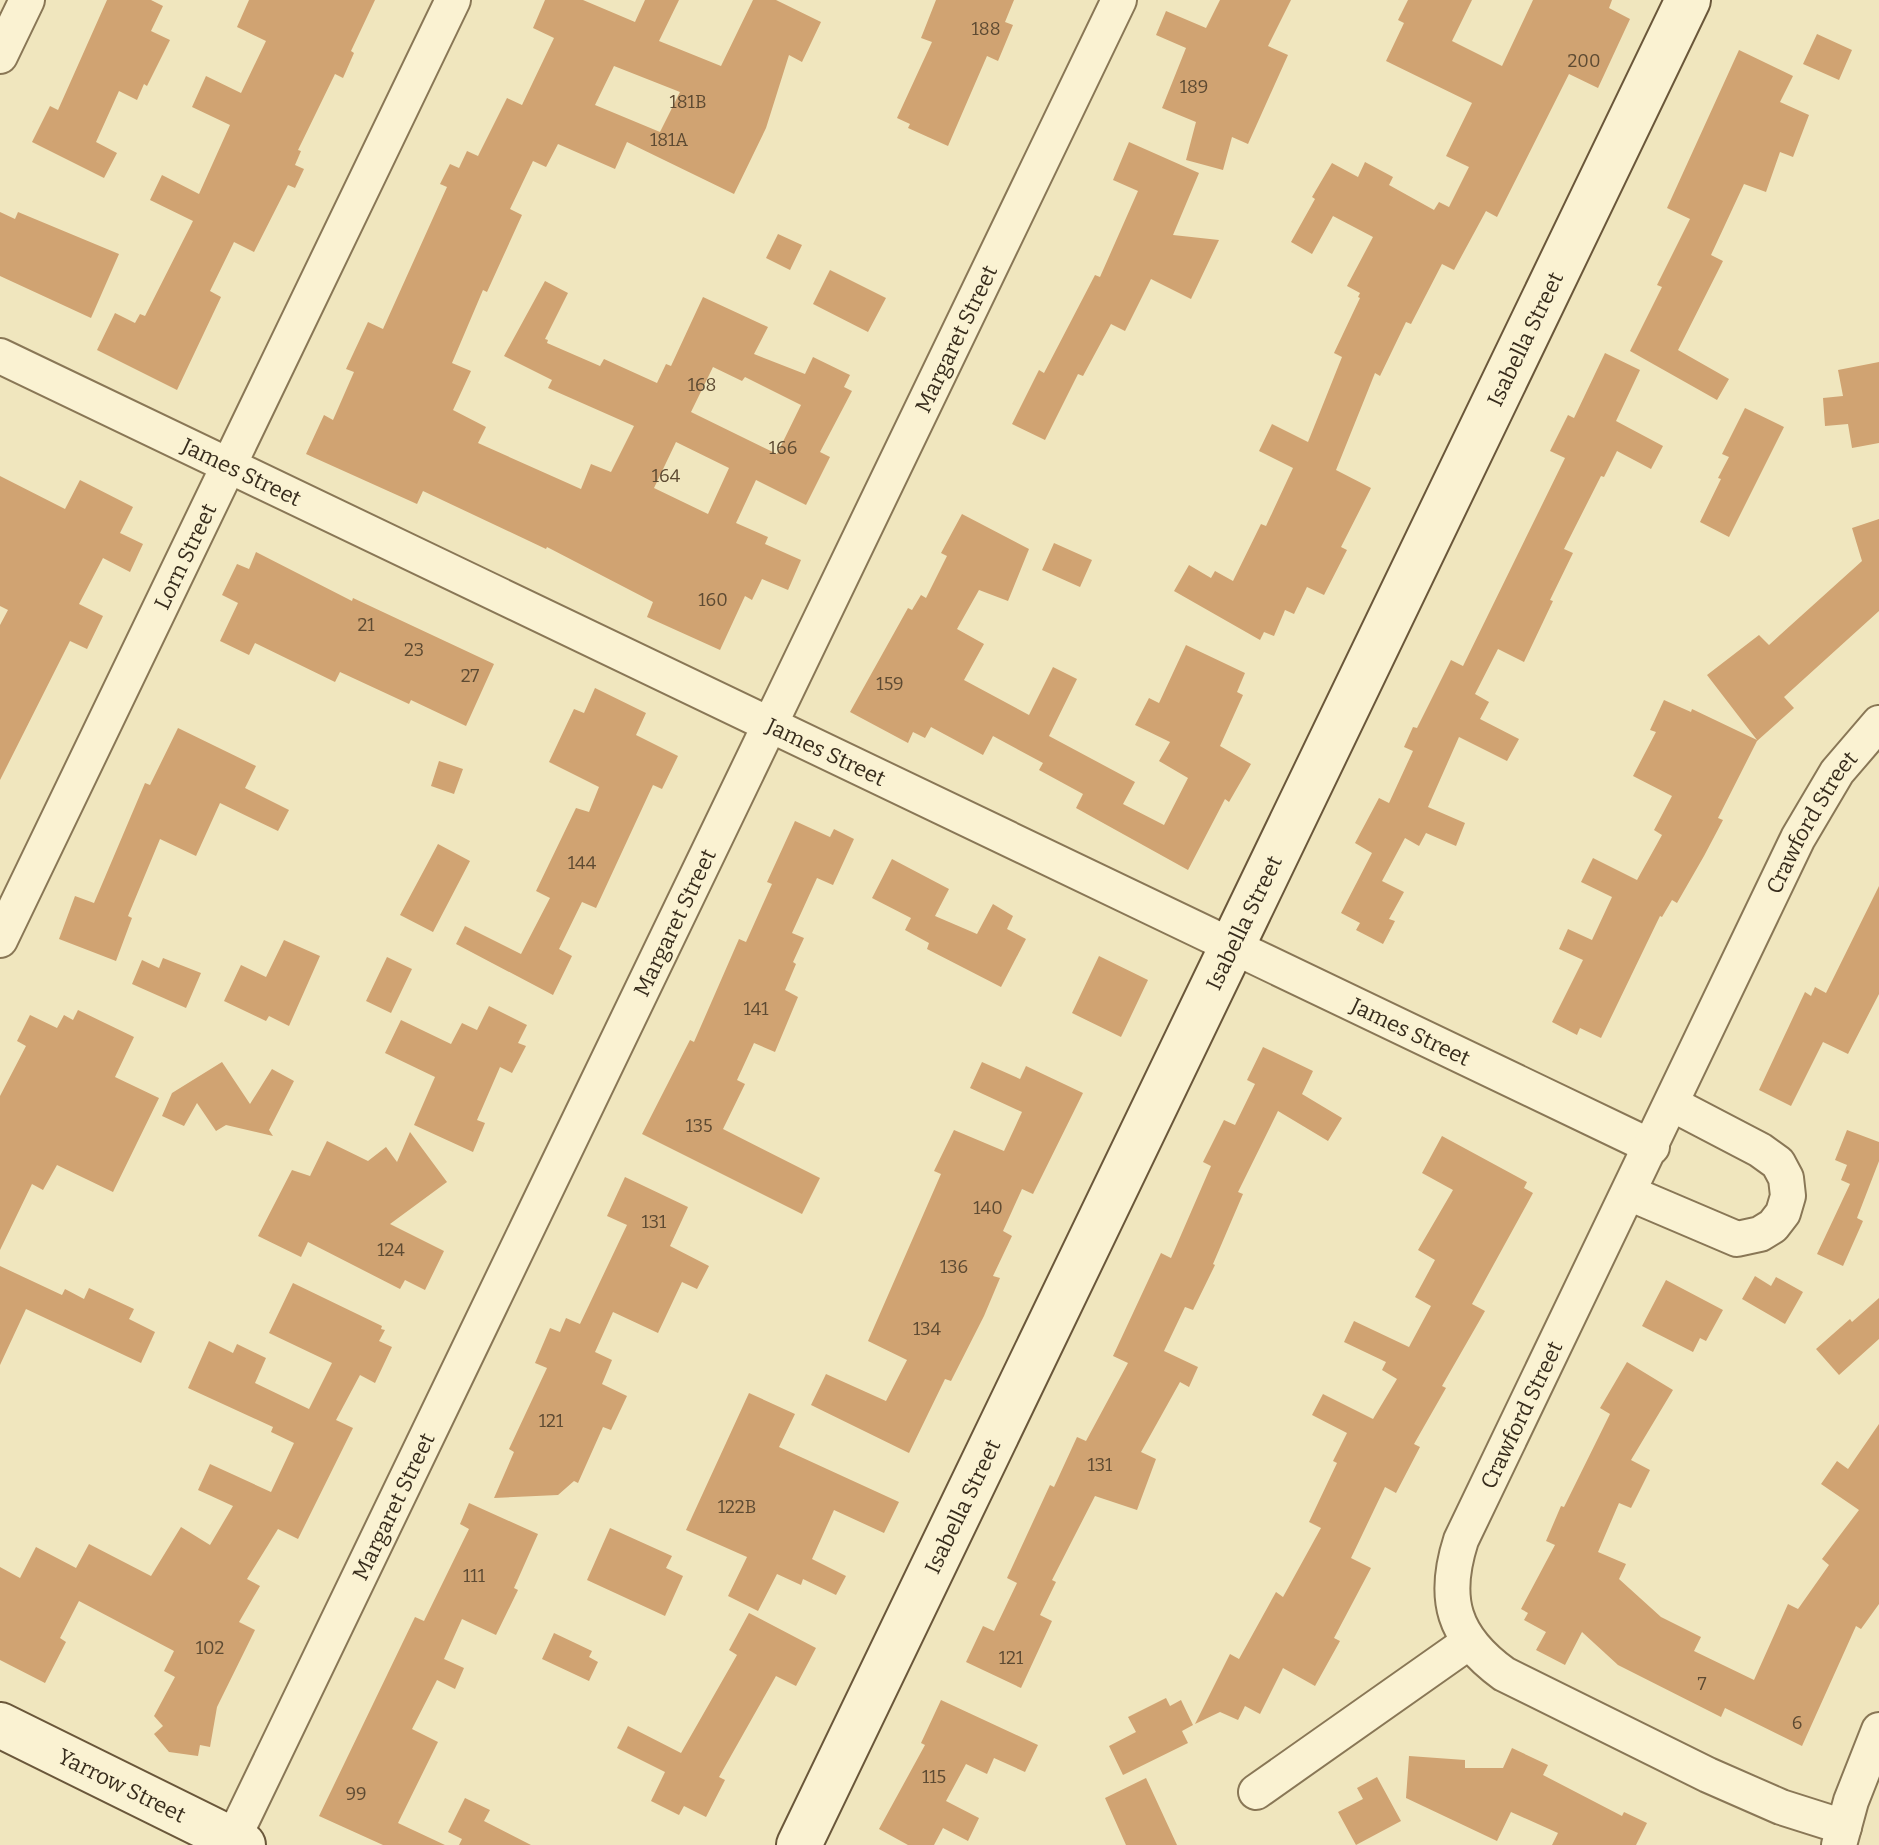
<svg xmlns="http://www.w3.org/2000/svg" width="1879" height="1845" font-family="Bitter,serif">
  <rect width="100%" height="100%" fill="#f0e6be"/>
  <path fill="#d0a372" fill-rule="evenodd" d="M107 0H151L163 6 151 31 170 40 147 86 144 84 137 100 119 91 96 142 117 153 104 178 32 142 50 106 58 110Z
    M249 0H375L351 51 354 53 343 78 335 74 298 150 301 151 295 165 304 169 295 188 288 185 254 252 234 242 210 291 221 297 177 390 97 350 115 313 135 323 140 314 145 316 193 221 150 200 162 175 199 194 230 125 192 107 206 76 241 93 266 41 237 27Z
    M545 0H583L635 22 645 0H679L659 41 721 66 753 0H776L821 22 802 62 789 55 766 128 734 194 627 142 615 169 558 144 546 167 533 161 510 209 522 215 487 292 483 290 452 363 471 371 453 410 486 427 478 443 581 489 591 464 611 472 634 426 548 388 552 380 504 356 545 281 568 293 545 339 548 340 547 343 600 366 604 359 657 383 666 364 671 366 703 297 768 327 754 354 805 374 813 357 850 375 844 387 852 391 820 452 830 457 806 505 756 480 736 523 768 537 765 544 801 560 788 590 762 579 752 600 745 596 720 650 647 617 653 602 547 547 546 549 423 491 417 504 306 454 324 415 333 420 354 372 346 369 368 322 383 329 447 187 440 184 450 164 459 168 467 151 478 156 507 98 522 105 554 38 533 28ZM614 66 680 92 660 132 595 105ZM713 367 742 381 745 377 801 405 777 454 691 412ZM676 442 729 468 708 514 654 488Z
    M936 0H1014L1005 22 1013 25 998 61 987 56 948 146 908 128 910 124 897 118 932 42 921 38Z
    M1220 0H1291L1268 46 1288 55 1248 144 1232 137 1223 170 1186 160 1196 122 1162 108 1186 48 1156 35 1166 11 1206 28Z
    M1408 0H1472L1452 41 1502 66 1533 0H1612L1609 8 1630 19 1598 88 1569 74 1497 217 1486 211 1454 270 1442 264 1411 324 1406 322 1380 376 1375 373 1336 470 1371 488 1341 547 1347 550 1324 595 1307 587 1294 614 1285 610 1274 636 1264 632 1260 640 1174 591 1189 565 1211 578 1215 571 1233 581 1261 524 1266 526 1293 468 1259 451 1272 424 1308 442 1342 357 1334 353 1360 298 1358 297 1360 293 1347 286 1373 237 1333 216 1312 254 1291 242 1315 199 1312 197 1332 163 1358 177 1365 162 1393 177 1389 185 1434 210 1439 202 1449 207 1469 167 1446 156 1472 103 1386 61 1404 23 1398 20Z
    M1817 34 1852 50 1839 80 1803 64Z
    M1739 50 1793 76 1780 102 1809 115 1793 157 1780 152 1766 192 1744 184 1711 255 1723 261 1678 350 1729 379 1717 400 1630 351 1662 287 1657 285 1690 219 1667 208Z
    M1129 142 1199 173 1173 235 1219 240 1191 299 1151 279 1125 331 1111 324 1083 376 1078 374 1045 440 1012 424 1039 370 1044 373 1095 275 1100 277 1138 191 1113 180Z
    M0 212 15 219 18 212 119 254 91 318 0 276Z
    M778 234 802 245 790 270 766 258Z
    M830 270 886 298 868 332 813 304Z
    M1605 353 1640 370 1616 421 1663 446 1651 469 1617 451 1604 477 1601 476 1564 549 1573 553 1550 600 1553 601 1524 662 1498 649 1475 694 1489 702 1480 719 1519 739 1507 761 1459 737 1428 807 1465 823 1456 846 1426 833 1419 846 1405 838 1382 881 1404 892 1389 919 1395 921 1383 944 1356 930 1360 923 1341 913 1372 853 1355 843 1379 798 1389 803 1413 751 1404 747 1413 727 1417 728 1451 660 1463 666 1565 458 1550 451 1568 415 1574 418Z
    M1879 362V443L1852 448 1848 424 1825 426 1823 398 1843 396 1838 370Z
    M1745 408 1784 427 1729 537 1700 522 1721 479 1718 478 1729 457 1722 454Z
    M0 476 65 509 80 480 133 507 120 533 143 544 130 572 103 558 79 604 103 616 87 649 70 641 0 780V625L8 610 0 606Z
    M962 514 1029 549 1008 601 979 590 957 629 984 644 964 680 1029 715 1053 667 1077 679 1049 736 1135 782 1123 804 1164 825 1188 778 1159 761 1170 742 1135 725 1149 698 1159 703 1186 645 1245 673 1237 692 1243 695 1220 746 1251 764 1229 802 1225 799 1188 870 1076 808 1083 794 1039 770 1043 763 993 736 983 755 931 727 925 738 913 732 908 743 850 712 908 608 912 610 921 595 926 598 947 556 941 553Z
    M1879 519V611L1784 697 1794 708 1757 741 1718 818 1723 820 1704 856 1677 903 1672 900 1662 917 1660 916 1601 1038 1580 1028 1577 1035 1552 1022 1583 960 1559 949 1568 929 1592 940 1612 897 1581 882 1593 858 1637 880 1662 835 1654 830 1672 796 1633 776 1656 732 1650 730 1664 700 1691 712 1692 709 1757 740 1707 675 1759 635 1769 645 1862 561 1852 528Z
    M1054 543 1092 560 1080 587 1042 570Z
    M256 552 352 601 353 598 494 664 466 726 411 700 409 704 340 672 335 682 255 643 249 655 220 641 238 603 222 595 237 564 249 569Z
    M595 688 646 713 636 735 678 756 662 789 653 785 596 908 582 902 559 949 572 956 553 995 456 944 465 926 521 954 550 898 536 891 576 808 589 812 599 787 549 762 574 709 584 713Z
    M178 728 256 766 245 788 289 810 278 831 220 803 196 856 160 839 128 916 132 918 116 961 59 939 75 896 94 903 145 783 150 785Z
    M439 761 463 769 454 794 431 786Z
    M795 821 830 837 834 829 854 839 833 885 817 878 792 933 804 938 793 962 796 964 785 990 798 997 775 1052 754 1043 737 1080 745 1084 723 1129 820 1178 802 1214 642 1134 690 1040 694 1042 739 939 746 942 772 884 767 882Z
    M438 844 470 861 433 932 400 915Z
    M892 859 949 889 935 916 977 934 993 904 1013 916 1007 929 1026 939 1001 987 927 949 929 943 905 930 911 918 872 898Z
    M1879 886V994L1848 1054 1823 1042 1791 1106 1759 1090 1805 992 1811 996 1815 987 1826 993Z
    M284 940 320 956 289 1026 269 1016 266 1021 224 1001 241 965 266 977Z
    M1099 956 1148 980 1121 1037 1072 1013Z
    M387 957 412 969 391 1013 366 1001Z
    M163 958 201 973 186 1008 132 984 142 960 159 968Z
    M489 1006 527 1025 518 1043 526 1046 512 1073 500 1067 477 1120 485 1123 473 1152 414 1125 435 1077 385 1053 401 1020 451 1044 462 1023 477 1030Z
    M78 1010 134 1037 115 1077 159 1098 113 1192 57 1165 43 1190 32 1184 0 1250V1096L26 1046 17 1041 30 1015 57 1028 64 1015 73 1020Z
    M1263 1047 1313 1071 1302 1094 1342 1118 1328 1141 1278 1111 1238 1192 1243 1194 1213 1264 1215 1265 1193 1310 1185 1307 1164 1351 1198 1367 1189 1387 1180 1382 1141 1452 1156 1459 1137 1510 1095 1496 1052 1580 1056 1582 1040 1615 1052 1621 1021 1688 966 1662 983 1626 994 1631 1017 1583 1007 1578 1050 1485 1054 1487 1077 1437 1086 1441 1128 1363 1113 1356 1161 1253 1171 1258 1211 1166 1203 1162 1224 1120 1235 1125 1255 1084 1247 1080Z
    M222 1062 250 1104 272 1069 294 1081 269 1130 273 1136 226 1125 216 1131 197 1103 184 1126 162 1116 172 1093Z
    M982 1062 1020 1079 1026 1066 1083 1093 1033 1194 1022 1189 1003 1231 1012 1236 993 1276 1000 1278 984 1316 951 1381 945 1379 909 1453 811 1405 826 1374 886 1401 907 1360 868 1341 941 1174 934 1171 954 1130 1004 1151 1022 1112 970 1088Z
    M1847 1130 1879 1142V1161L1857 1218 1863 1221 1843 1266 1817 1254 1850 1184 1841 1180 1847 1165 1835 1160Z
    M410 1132 447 1182 390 1224 444 1251 425 1290 405 1280 400 1289 308 1242 301 1257 258 1236 292 1170 310 1176 327 1141 368 1161 386 1147 397 1162Z
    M1442 1136 1527 1182 1524 1188 1533 1193 1472 1304 1485 1311 1442 1386 1446 1388 1414 1444 1420 1447 1396 1493 1385 1487 1351 1558 1371 1568 1334 1638 1340 1641 1315 1686 1283 1668 1260 1714 1245 1706 1238 1720 1220 1712 1195 1724 1230 1654 1239 1659 1276 1592 1283 1597 1321 1528 1309 1522 1337 1463 1333 1461 1347 1433 1312 1415 1323 1394 1373 1419 1397 1379 1382 1370 1386 1362 1344 1342 1354 1321 1409 1347 1431 1306 1415 1297 1435 1260 1418 1250 1453 1190 1422 1173Z
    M625 1177 688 1207 670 1246 709 1266 697 1289 682 1282 658 1333 613 1312 595 1352 612 1360 602 1384 627 1396 611 1430 603 1427 578 1483 574 1481 558 1495 494 1498 514 1452 509 1449 547 1368 535 1363 550 1328 560 1332 566 1318 580 1324 627 1225 607 1216Z
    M0 1266 62 1295 65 1289 84 1299 89 1288 134 1309 129 1319 155 1332 141 1363 26 1309 0 1365Z
    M1755 1276 1771 1286 1776 1277 1803 1292 1785 1324 1742 1299Z
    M1666 1280 1723 1310 1706 1341 1700 1338 1693 1352 1642 1326Z
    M293 1283 382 1326 381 1329 385 1330 379 1341 392 1347 375 1383 360 1375 336 1420 353 1428 298 1539 278 1529 247 1579 260 1586 239 1622 255 1630 217 1707 210 1747 200 1745 198 1756 169 1752 154 1734 163 1726 154 1716 175 1677 164 1671 174 1651 79 1601 60 1638 66 1642 45 1683 0 1660V1567L20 1578 36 1547 76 1568 89 1544 151 1576 181 1527 210 1545 233 1506 198 1490 210 1464 271 1492 294 1443 271 1432 273 1427 188 1388 209 1341 233 1353 237 1344 266 1358 255 1383 309 1409 332 1363 269 1333Z
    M1879 1298V1339L1839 1375 1816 1349 1850 1319 1852 1322Z
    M1627 1362 1673 1390 1631 1460 1650 1470 1631 1508 1619 1503 1598 1552 1626 1564 1619 1579 1661 1617 1701 1637 1694 1651 1754 1680 1788 1604 1798 1609 1829 1565 1822 1559 1859 1510 1821 1484 1837 1461 1848 1469 1879 1424V1604L1861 1629 1856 1626 1802 1746 1725 1708 1721 1717 1618 1665 1582 1632 1565 1665 1536 1650 1546 1632 1524 1620 1528 1613 1521 1609 1555 1545 1546 1541 1561 1506 1564 1507 1610 1414 1600 1408Z
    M749 1393 795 1414 779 1447 899 1502 884 1533 834 1510 812 1559 846 1576 836 1595 803 1579 801 1585 777 1574 758 1611 728 1596 747 1557 686 1530Z
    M469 1503 538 1534 514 1588 518 1590 496 1635 462 1619 444 1659 464 1668 455 1689 437 1680 412 1729 438 1742 398 1823 445 1845H383L319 1816 415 1617 424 1621 469 1529 460 1524Z
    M610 1528 672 1556 666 1568 683 1576 665 1616 587 1580Z
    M749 1613 816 1648 796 1686 776 1676 719 1777 725 1780 706 1817 684 1806 679 1815 651 1801 665 1772 617 1748 628 1726 681 1753 737 1655 729 1650Z
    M554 1633 592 1651 589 1657 598 1662 589 1681 542 1659Z
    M1166 1698 1170 1706 1181 1700 1193 1725 1182 1731 1188 1743 1123 1775 1109 1746 1136 1732 1128 1717Z
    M941 1700 1038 1745 1025 1772 994 1758 987 1774 966 1764 946 1801 979 1818 968 1841 943 1828 934 1845H908L879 1829 925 1745 921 1743Z
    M1512 1748 1548 1765 1543 1775 1622 1816 1624 1812 1647 1823 1636 1845H1552L1558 1833 1511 1812 1497 1841 1406 1798 1409 1756 1465 1760V1768H1503Z
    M1377 1777 1401 1821 1356 1845 1338 1812 1363 1799 1357 1788Z
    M1146 1778 1177 1845H1126L1105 1798Z
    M465 1798 490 1810 484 1821 531 1845H459L462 1839 448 1832Z"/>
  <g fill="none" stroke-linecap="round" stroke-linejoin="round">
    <defs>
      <g id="street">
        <path d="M0 56 27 0"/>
        <path id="s1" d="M0 356 1652 1147"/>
        <path id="s2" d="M0 940 453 0"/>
        <path d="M1629 1193 1737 1239 1760 1234 1773 1226 1783 1213 1788 1196 1786 1178 1778 1163 1760 1150 1672 1104"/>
        <path d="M1256 1792 1469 1642"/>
        <path id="s3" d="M1844 1827 1781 1807 1708 1775 1504 1674C1453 1637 1442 1599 1461 1540L1798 838 1837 772 1879 723"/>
        <path id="s4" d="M230 1845 1119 0"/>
        <path d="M1839 1845 1851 1801 1879 1730"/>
      </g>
      <g id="secondary">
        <path id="s5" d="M0 1725 243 1845"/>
        <path id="s6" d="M799 1845 1688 0"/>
      </g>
    </defs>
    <use href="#street" stroke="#897756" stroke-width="38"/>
    <use href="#secondary" stroke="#6a573a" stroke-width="48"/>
    <use href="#street" stroke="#faf2d2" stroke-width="34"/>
    <use href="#secondary" stroke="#faf2d2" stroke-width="44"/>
  </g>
  <g text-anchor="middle" stroke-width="7" stroke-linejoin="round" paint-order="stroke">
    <g font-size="18" fill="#5d4a32">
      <text x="986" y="35">188</text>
      <text x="1584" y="67">200</text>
      <text x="1194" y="93">189</text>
      <text x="688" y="108">181B</text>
      <text x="669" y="146">181A</text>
      <text x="702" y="391">168</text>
      <text x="783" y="454">166</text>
      <text x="666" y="482">164</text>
      <text x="713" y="606">160</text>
      <text x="366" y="631">21</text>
      <text x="414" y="656">23</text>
      <text x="470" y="682">27</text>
      <text x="890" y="690">159</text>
      <text x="582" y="869">144</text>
      <text x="756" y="1015">141</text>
      <text x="699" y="1132">135</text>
      <text x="988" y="1214">140</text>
      <text x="654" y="1228">131</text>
      <text x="391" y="1256">124</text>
      <text x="954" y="1273">136</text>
      <text x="927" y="1335">134</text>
      <text x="551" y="1427">121</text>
      <text x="1100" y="1471">131</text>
      <text x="737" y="1513">122B</text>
      <text x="474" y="1582">111</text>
      <text x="210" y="1654">102</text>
      <text x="1011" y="1664">121</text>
      <text x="1702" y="1690">7</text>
      <text x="1797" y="1729">6</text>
      <text x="934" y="1783">115</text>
      <text x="356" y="1800">99</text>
    </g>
    <g font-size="22" fill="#372c1c" stroke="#f7efce">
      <text dy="8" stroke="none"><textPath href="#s4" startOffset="1672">Margaret Street</textPath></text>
      <text dy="8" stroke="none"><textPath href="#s6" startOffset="1672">Isabella Street</textPath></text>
      <text dy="8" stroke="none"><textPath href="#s1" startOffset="268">James Street</textPath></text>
      <text dy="8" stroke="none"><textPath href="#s2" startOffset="426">Lorn Street</textPath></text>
      <text dy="8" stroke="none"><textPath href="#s1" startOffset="916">James Street</textPath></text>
      <text dy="8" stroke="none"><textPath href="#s3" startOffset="1326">Crawford Street</textPath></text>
      <text dy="8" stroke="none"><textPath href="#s4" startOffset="1024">Margaret Street</textPath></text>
      <text dy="8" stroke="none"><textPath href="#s6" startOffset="1024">Isabella Street</textPath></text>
      <text dy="8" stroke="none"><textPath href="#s1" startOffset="1564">James Street</textPath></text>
      <text dy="8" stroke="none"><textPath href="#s3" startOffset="666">Crawford Street</textPath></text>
      <text dy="8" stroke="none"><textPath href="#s4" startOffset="376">Margaret Street</textPath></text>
      <text dy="8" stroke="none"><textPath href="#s6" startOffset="376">Isabella Street</textPath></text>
      <text dy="8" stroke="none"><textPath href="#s5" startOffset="136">Yarrow Street</textPath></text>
    </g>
  </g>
</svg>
